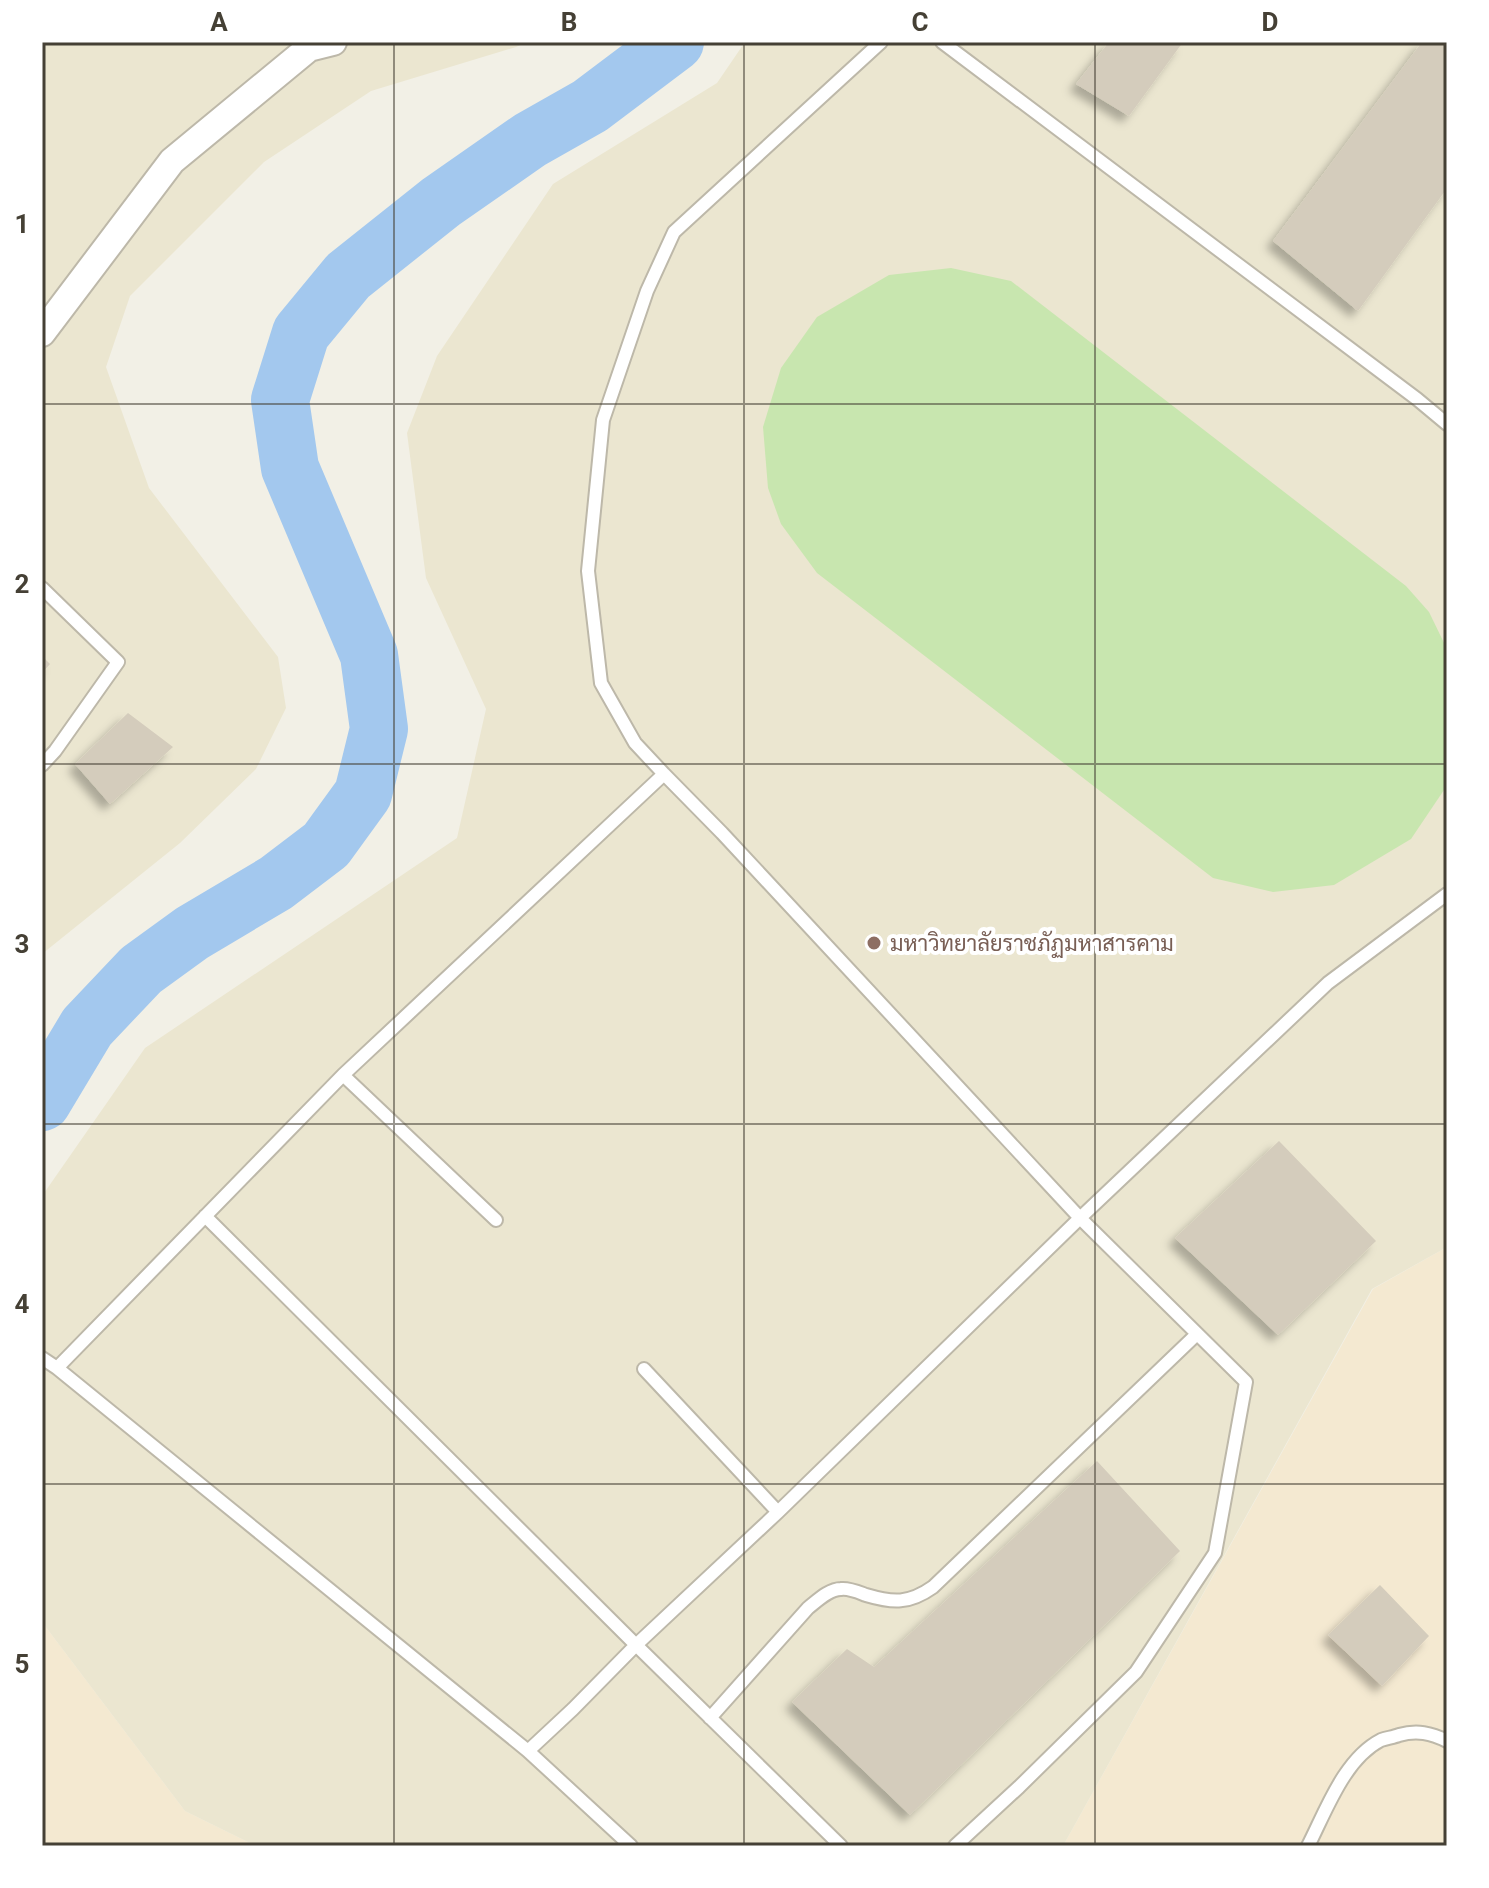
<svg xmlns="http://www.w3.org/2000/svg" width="1489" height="1888" font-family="Roboto,Sarabun,sans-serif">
  <defs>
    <filter id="shadow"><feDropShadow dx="-7" dy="7" stdDeviation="4" flood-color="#0004"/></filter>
  </defs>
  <rect width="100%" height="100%" fill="#f2f0e6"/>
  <path fill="#f4e9d1" d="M1447 1247V1846H1063L1373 1289Z
    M42 1622 185 1811 256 1846H42Z"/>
  <path fill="#ebe6d0" d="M42 42H527L516 47 371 91 264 162 130 296 106 367 149 488 278 657 286 708 256 769 180 843 42 954Z
    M745 42H1447V1247L1372 1289 1063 1846H256L185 1811 42 1622V1196L145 1048 457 838 486 709 426 578 407 433 437 356 553 184 717 83Z"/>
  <path fill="#c8e6af" d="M951 268 1011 281 1406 586 1429 612 1447 649V783L1446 787 1411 839 1334 885 1273 892 1213 878 817 573 781 524 768 488 763 427 781 368 817 317 889 275Z"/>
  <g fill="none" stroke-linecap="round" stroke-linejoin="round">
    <path stroke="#a3c8ee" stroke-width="58" d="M42 1102 87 1027 141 970 192 933 276 883 326 845 363 794 379 729 369 655 290 468 280 400 301 333 348 276 441 202 530 140 590 106 675 42"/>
  </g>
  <path fill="#d4ccbc" filter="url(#shadow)" d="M1109 42H1183L1129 116 1076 84Z
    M1422 42H1447V193L1445 191 1358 311 1273 241Z
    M42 656 50 664 42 673Z
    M128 713 173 747 110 804 75 764Z
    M1279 1141 1376 1241 1278 1335 1175 1238Z
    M1097 1461 1180 1551 910 1815 792 1702 847 1649 874 1667Z
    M1380 1585 1429 1636 1382 1686 1328 1635Z"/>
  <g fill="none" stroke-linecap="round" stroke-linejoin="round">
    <defs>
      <path id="lane" d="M881 42 674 232 647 291 603 420 588 571 601 683 635 743 664 774 722 833 1080 1218 1246 1382 1215 1553 1136 1672 1019 1787 955 1846
        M942 42 1417 399 1447 424
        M42 588 118 662 55 751 42 765
        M343 1075 496 1220
        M205 1216 636 1645 841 1846
        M42 1358 57 1368 528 1751 573 1709 636 1645 778 1512 1080 1218 1328 983 1447 894
        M57 1368 343 1075 664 774
        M644 1369 778 1512
        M710 1718 808 1608C817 1601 829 1589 841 1589 849 1588 858 1592 866 1595 893 1603 909 1604 933 1587L1197 1334
        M528 1751 631 1846
        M1308 1846C1326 1811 1344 1759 1381 1740 1387 1738 1394 1737 1399 1735 1417 1730 1431 1733 1447 1741"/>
      <path id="street" d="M42 333 172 161 309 48 333 42"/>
    </defs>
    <use href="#lane" stroke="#bdb8a9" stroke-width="16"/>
    <use href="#street" stroke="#bdb8a9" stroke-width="30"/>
    <use href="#lane" stroke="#fff" stroke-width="12"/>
    <use href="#street" stroke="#fff" stroke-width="26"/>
  </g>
  <path fill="none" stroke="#454035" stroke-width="2" stroke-opacity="0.55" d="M394 42V1846M744 42V1846M1095 42V1846M42 404H1447M42 764H1447M42 1124H1447M42 1484H1447"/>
  <circle fill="#8d6e63" stroke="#fff" stroke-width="3" cx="874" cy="943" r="8"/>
  <g text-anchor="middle" stroke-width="8" stroke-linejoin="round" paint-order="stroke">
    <g font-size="22" fill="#785e54" stroke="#fff" text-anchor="start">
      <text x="890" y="951">มหาวิทยาลัยราชภัฏมหาสารคาม</text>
    </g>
  </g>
  <rect width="1489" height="1888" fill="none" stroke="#ffffff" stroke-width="88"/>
  <rect x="44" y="44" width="1401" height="1800" fill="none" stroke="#454035" stroke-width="3"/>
  <g font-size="26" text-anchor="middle" font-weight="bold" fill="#454035">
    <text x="219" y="31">A</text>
    <text x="569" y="31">B</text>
    <text x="920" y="31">C</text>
    <text x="1270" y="31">D</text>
    <text x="22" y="233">1</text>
    <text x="22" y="593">2</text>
    <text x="22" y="953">3</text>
    <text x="22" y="1313">4</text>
    <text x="22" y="1673">5</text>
  </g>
</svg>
